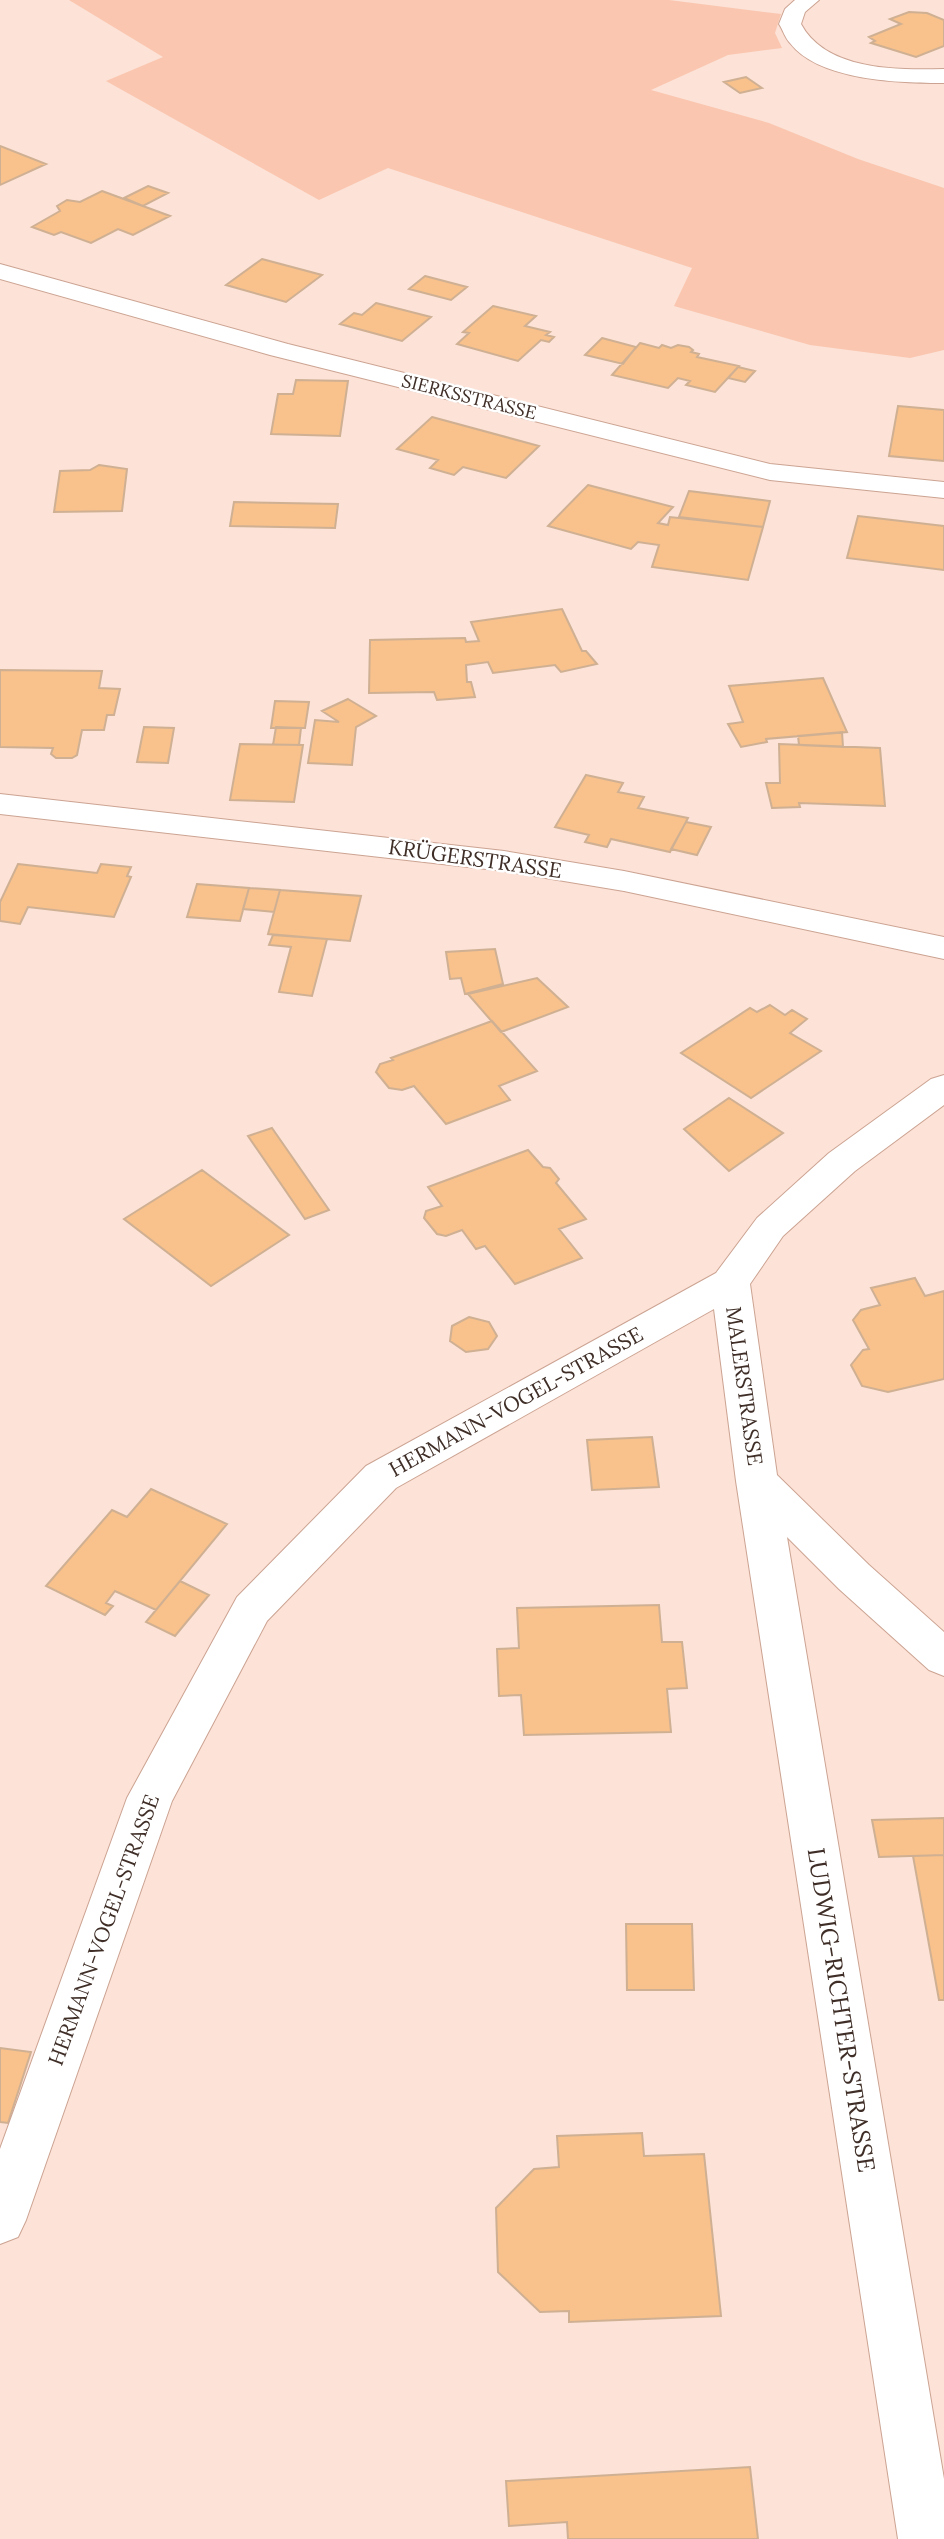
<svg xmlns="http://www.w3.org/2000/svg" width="944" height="2539" font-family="Lora,serif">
  <rect width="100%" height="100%" fill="#fce2d7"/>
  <path fill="#fac6af" d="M69 0H669L781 14 775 33 782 48 728 55 651 90 769 123 858 159 944 188V350L910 358 810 345 674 306 692 268 388 168 319 200 106 81 163 57Z"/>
  <path fill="#f9c18b" stroke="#cfb093" stroke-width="2" d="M909 12 927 13 944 20V46L916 57 871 43 875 41 869 37 901 24 890 19Z
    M746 77 762 88 740 93 724 82Z
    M0 146 46 164 0 185Z
    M148 186 168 193 143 206 124 198Z
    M102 191 170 216 133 235 118 229 91 243 61 232 54 235 32 227 60 211 57 206 67 200 80 202Z
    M262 259 322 275 286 302 226 285Z
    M425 276 467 287 451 300 409 289Z
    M376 303 431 317 402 341 340 324 354 313 362 315Z
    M493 306 536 316 525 326 550 332 546 335 554 337 549 342 541 340 518 361 457 344 469 333 463 332Z
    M602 338 636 347 623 364 585 355Z
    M640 343 659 348 662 345 671 348 678 345 689 347 693 350 691 352 699 354 697 357 739 366 715 392 686 385 690 381 678 378 668 388 612 375Z
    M738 367 755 371 745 382 728 378Z
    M296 380 348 381 340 436 271 434 278 394H293Z
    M898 406 944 410V461L889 456Z
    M432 417 539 446 506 478 463 467 454 475 430 468 438 460 397 449Z
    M99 465 127 469 122 511 54 512 60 471 90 470Z
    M588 485 673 507 658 523 668 525 670 517 763 527 748 580 652 567 659 545 638 542 631 549 548 526Z
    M689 491 770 501 763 527 679 517Z
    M234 502 338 504 335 528 230 526Z
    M858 516 944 526V570L847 558Z
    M562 609 582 651H586L597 664 561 672 555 665 493 673 488 662 466 665 467 682H471L475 697 437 700 434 692 369 693 370 640 465 638 466 642 479 641 471 622Z
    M0 670 102 671 99 688 120 689 114 715H107L104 730H82L77 755 72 758H56L51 754 53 748 0 747Z
    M823 678 847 732 766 739 767 742 741 747 728 724 743 722 729 686Z
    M348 699 376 716 356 727 352 765 308 763 315 720 339 722 322 711Z
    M275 701 309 702 305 728H271Z
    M144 727 174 728 168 763 137 762Z
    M276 727 301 728 299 745H273Z
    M842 732 843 747 799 745 798 736Z
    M240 744 303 745 294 802 230 800Z
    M779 744 880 748 885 806 799 803 800 807 772 808 766 783H780Z
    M586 775 623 783 618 792 644 797 638 808 688 818 670 852 611 839 607 847 585 842 589 835 555 827Z
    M686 822 711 827 697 855 671 849Z
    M18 864 97 873 101 864 131 867 127 876 131 877 114 917 28 907 20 924 0 921V902Z
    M197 884 249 888 240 921 187 917Z
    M249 888 280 890 274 912 243 909Z
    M280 890 361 896 350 941 268 934Z
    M273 935 327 939 312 996 279 992 291 947 269 945Z
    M495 949 503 984 465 994 461 978 450 979 446 952Z
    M537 978 568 1007 501 1032 468 994Z
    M770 1005 785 1015 792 1010 807 1019 790 1033 821 1051 751 1098 681 1053 750 1008 757 1012Z
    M492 1021 537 1071 499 1086 510 1100 446 1124 414 1086 402 1090 389 1088 376 1072 380 1064 393 1060 391 1058Z
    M729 1098 783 1133 729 1171 684 1129Z
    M272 1128 329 1210 305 1219 248 1136Z
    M528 1150 543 1167 550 1168 559 1179 556 1183 586 1219 559 1229 582 1258 515 1284 485 1246 476 1249 462 1230 446 1236 437 1234 424 1218 426 1211 442 1206 428 1187Z
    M202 1170 289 1235 211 1286 124 1219Z
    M915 1278 925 1296 944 1291V1379L888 1392 862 1386 851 1365 863 1350 869 1349 853 1320 861 1310 880 1305 871 1288Z
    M469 1317 489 1322 497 1336 488 1349 466 1352 450 1341 452 1326Z
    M652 1437 659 1487 592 1490 587 1440Z
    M151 1489 227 1524 156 1610 115 1591 106 1603 113 1606 105 1615 46 1586 112 1510 127 1517Z
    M180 1581 209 1595 175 1636 146 1622Z
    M659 1605 662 1642H682L687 1688 667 1689 671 1732 524 1735 521 1695 499 1696 497 1649 519 1648 517 1608Z
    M944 1818V1855L879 1857 872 1820Z
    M944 1855V2000H939L913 1856Z
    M626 1924H692L694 1990H627Z
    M0 2048 31 2052 8 2123 0 2122Z
    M642 2133 644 2156 704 2154 721 2316 569 2322V2311L540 2312 498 2272 496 2208 534 2169 559 2167 557 2136Z
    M750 2467 758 2539H568L567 2522 509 2526 506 2481Z"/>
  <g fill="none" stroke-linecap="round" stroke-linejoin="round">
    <defs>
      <path id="minor" d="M795 0H819L805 12 801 24C826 71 897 70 944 69V83C900 83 819 81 790 43 785 38 783 30 779 24L785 9Z
        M0 264 288 344 770 464 944 482V498L770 480 270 355 0 279Z
        M0 794 504 851 624 871 944 937V959L624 891 504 871 0 814Z
        M944 1075V1105L855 1171 783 1236 750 1284 777 1475 869 1565 944 1632V1676L929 1670 839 1589 787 1537 944 2479V2539H898L736 1481 714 1309 396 1488 267 1621 172 1801 26 2220 18 2237 0 2244V2149L127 1798 237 1597 366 1466 716 1273 757 1218 829 1153 931 1079Z"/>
    </defs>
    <use href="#minor" stroke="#cca392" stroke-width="2"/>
    <use href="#minor" fill="#fff" fill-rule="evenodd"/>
  </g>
  <g text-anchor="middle" stroke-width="5" stroke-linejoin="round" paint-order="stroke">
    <g font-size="18" fill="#3f2e27" stroke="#fff">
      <text transform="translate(469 397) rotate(14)" y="6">SIERKSSTRASSE</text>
    </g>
    <g font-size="21" fill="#3f2e27" stroke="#fff">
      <text transform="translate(475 859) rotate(8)" y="7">KRÜGERSTRASSE</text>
      <text transform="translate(744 1386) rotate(82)" y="7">MALERSTRASSE</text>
      <text transform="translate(516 1402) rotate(-29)" y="7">HERMANN-VOGEL-STRASSE</text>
      <text transform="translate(104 1930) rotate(-70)" y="7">HERMANN-VOGEL-STRASSE</text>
    </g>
    <g font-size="24" fill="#3f2e27" stroke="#fff">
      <text transform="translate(841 2010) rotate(81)" y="8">LUDWIG-RICHTER-STRASSE</text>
    </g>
  </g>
</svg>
